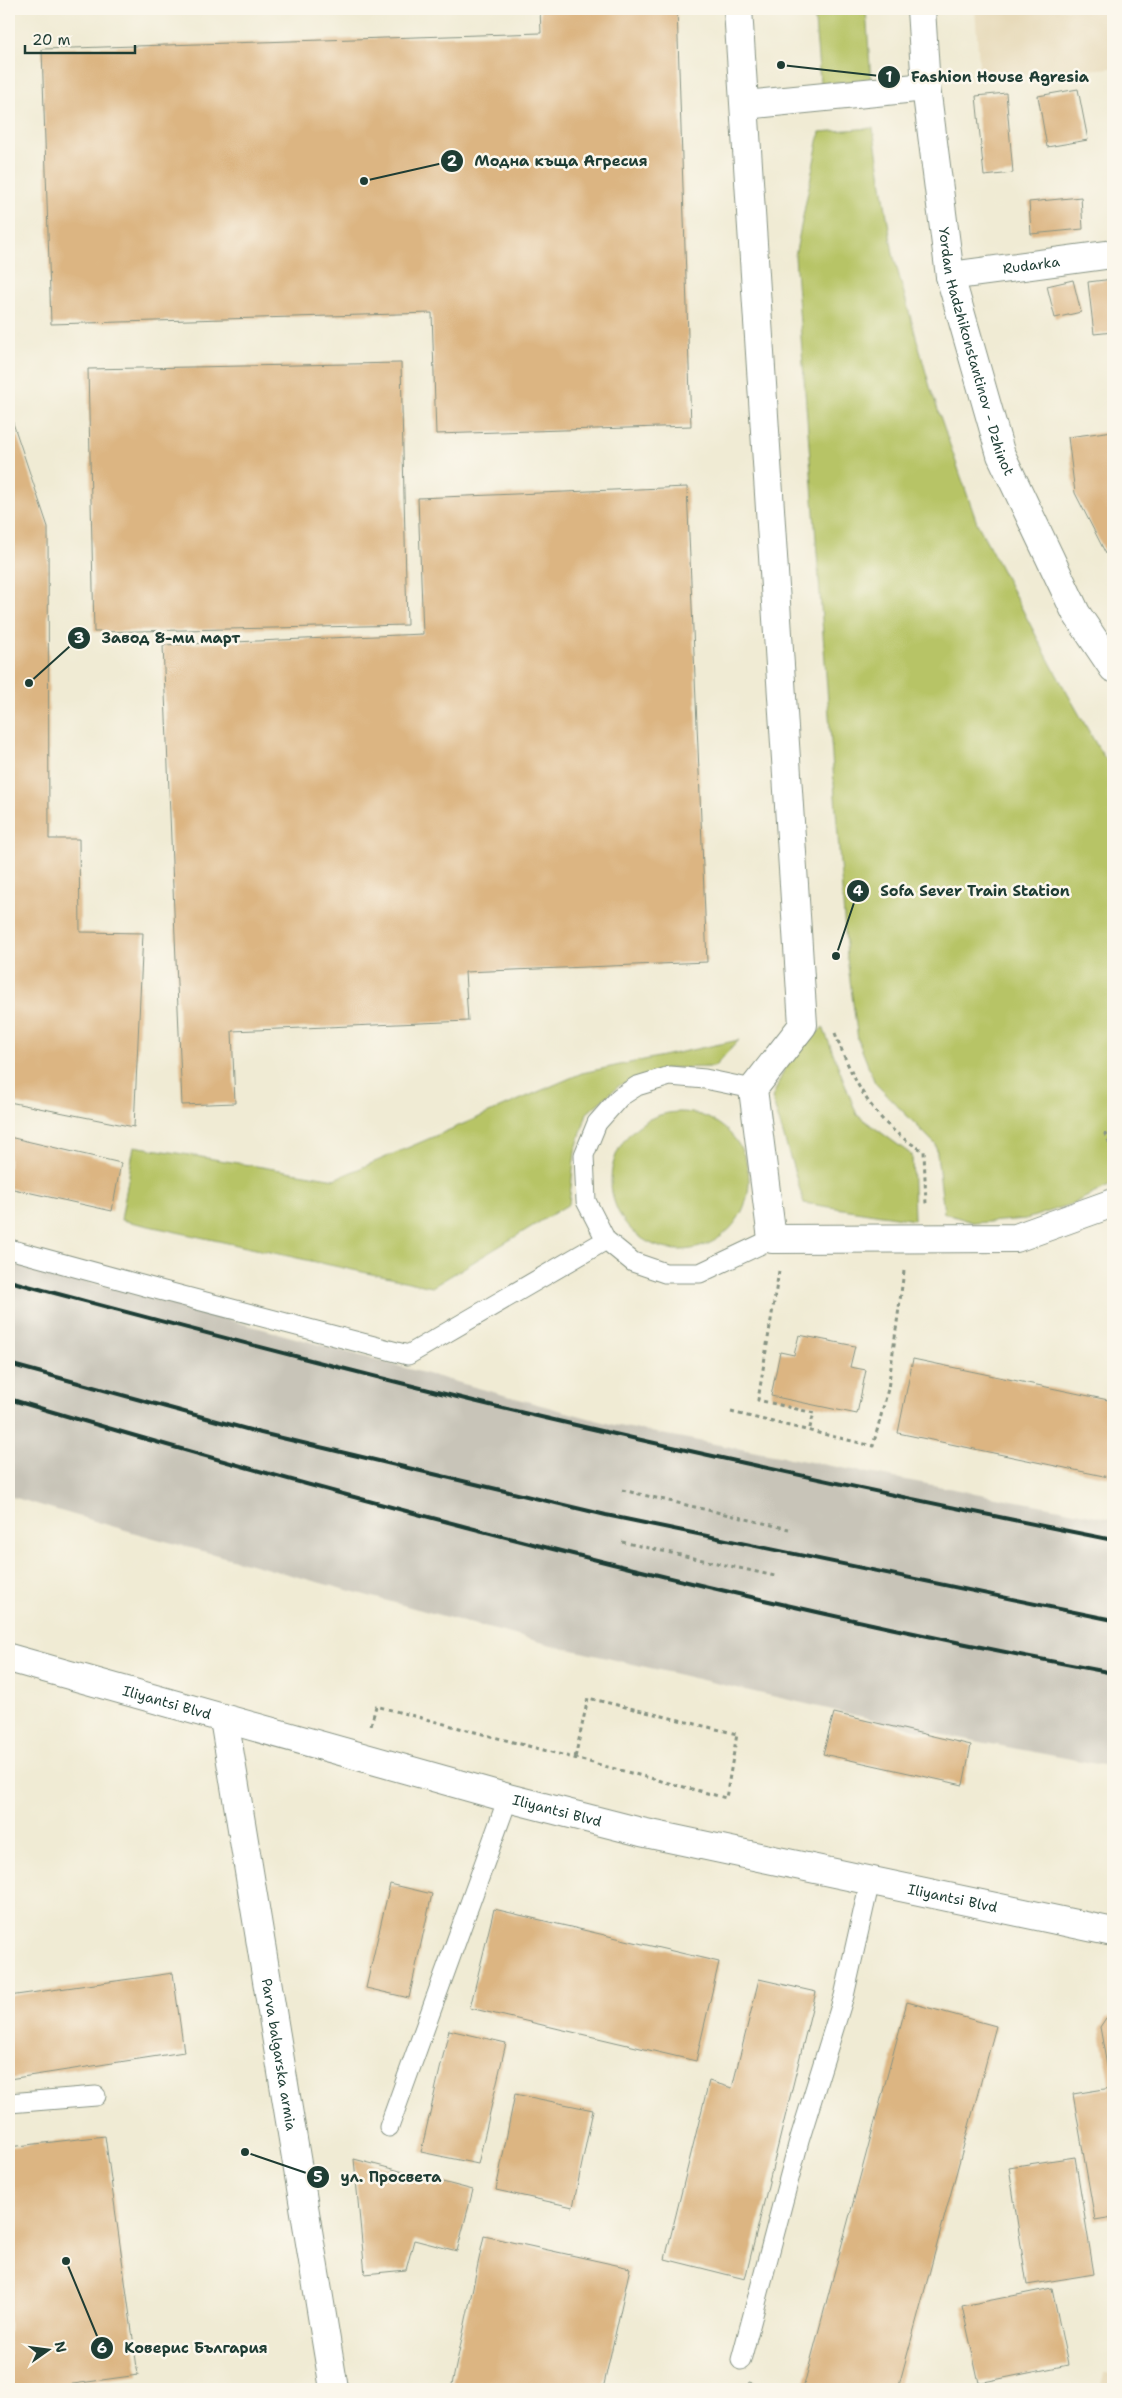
<svg xmlns="http://www.w3.org/2000/svg" width="1122" height="2398" font-family="'Shantell Sans',sans-serif">
  <rect width="100%" height="100%" fill="#fbf7ec"/>
  <filter id="ink" filterUnits="userSpaceOnUse"><feTurbulence type="fractalNoise" baseFrequency=".02" numOctaves="2"/><feDisplacementMap in="SourceGraphic" scale="10" xChannelSelector="R" yChannelSelector="G"/><feConvolveMatrix kernelMatrix="1 2 1 2 8 2 1 2 1" color-interpolation-filters="sRGB"/></filter>
  <filter id="wash" filterUnits="userSpaceOnUse"><feTurbulence type="fractalNoise" baseFrequency=".0096" numOctaves="4" result="noise"/><feDisplacementMap in="SourceGraphic" scale="20" xChannelSelector="R" yChannelSelector="G"/><feGaussianBlur stdDeviation="1.12" result="paint"/><feColorMatrix in="noise" values="0 0 0 0 0 0 0 0 0 0 0 0 0 0 0 0 0 1.4 0 .05"/><feComposite in="paint" operator="in"/></filter>
  <g filter="url(#wash)">
    <rect width="100%" height="100%" fill="#f0ebd4"/>
    <path fill="#e7daba" d="M975 9H1113V68L980 77Z
      M1104 2373H1113V2389H1100Z"/>
    <path fill="#c8c4b8" d="M9 1262 120 1290 614 1425 1113 1519V1767L928 1732 555 1646 139 1534 9 1496Z"/>
    <path fill="#b7c466" stroke="#6b804d" d="M814 9H866L871 81 820 83Z
      M873 128 893 254 930 387 977 523 1053 668 1100 751 1113 769V1184L1072 1204 1026 1219 975 1223 944 1213 936 1145 875 1083 858 1040 847 958 795 256 820 132Z
      M823 1027 857 1115 912 1155 914 1220 804 1203 772 1098 788 1061Z
      M739 1040 714 1067 670 1068 620 1085 587 1113 575 1152 569 1204 432 1287 121 1220 134 1146 335 1179 582 1073Z
      M611 1181a69 69 0 1 1 138 0a69 69 0 1 1-138 0Z"/>
    <g id="blocks">
      <path fill="#dcb582" d="M540 9H677L691 426 436 434 432 313 51 324 42 49 541 33Z
        M1078 89 1088 140 1047 147 1038 96Z
        M1006 93 1013 173 984 176 976 96Z
        M1081 197 1083 229 1031 234 1029 202Z
        M1113 279V332L1094 334 1088 282Z
        M1073 280 1081 312 1055 318 1047 286Z
        M401 363 407 625 94 632 88 369Z
        M9 417H11L48 527 49 839H79L80 932 143 933 134 1127 9 1102Z
        M1113 431V553L1106 554 1075 493 1068 437Z
        M687 487 707 962 465 972 468 1021 232 1031 235 1103 182 1105 163 645 423 634 418 498Z
        M9 1137 121 1163 112 1211 9 1188Z
        M799 1335 855 1346 850 1367 866 1370 857 1414 771 1396 780 1352 794 1355Z
        M913 1359 1113 1401V1478L898 1433Z
        M834 1713 971 1745 963 1785 823 1754Z
        M390 1884 432 1894 409 1998 366 1988Z
        M494 1909 719 1962 696 2061 470 2008Z
        M173 1973 184 2052 9 2079V1996Z
        M759 1979 816 1992 745 2279 665 2259 709 2081 732 2088Z
        M907 2002 996 2026 898 2389H803Z
        M1113 2017V2217L1095 2220 1073 2094 1111 2088 1100 2027 1106 2018Z
        M449 2030 506 2043 478 2164 421 2152Z
        M515 2094 593 2110 573 2207 496 2190Z
        M105 2136 138 2375 37 2389H9V2147Z
        M1075 2157 1094 2274 1027 2285 1009 2167Z
        M354 2159 473 2190 457 2251 414 2240 406 2270 365 2274Z
        M484 2236 630 2268 603 2389H451Z
        M1052 2288 1068 2365 979 2383 962 2306Z
        M749 2382 773 2389H747Z"/>
    </g>
  </g>
  <g filter="url(#ink)">
    <use href="#blocks" fill-opacity="0" stroke="#889484" stroke-width="1"/>
    <g fill="none" stroke-linecap="round" stroke-linejoin="round">
      <defs>
        <path id="service" d="M753 1089 705 1079 670 1076 637 1086 620 1097 597 1123 584 1155 586 1201 606 1240 633 1262 665 1273H700L772 1239
          M9 1249 152 1288 408 1355 606 1240
          M9 2103 96 2096
          M389 2127 508 1798
          M741 2360 799 2141 844 1996 870 1881"/>
        <g id="minor">
          <path d="M738 9 803 1025 753 1089 772 1239 1016 1238 1113 1203"/>
          <path id="s1" d="M921 9 926 87 950 276 1001 455 1076 613 1113 668"/>
          <path d="M745 105 926 87"/>
          <path id="s2" d="M950 276 1113 254"/>
        </g>
        <g id="tertiary">
          <path id="s3" d="M9 1658 508 1798 641 1832 1113 1932"/>
          <path id="s4" d="M224 1719 334 2389"/>
        </g>
      </defs>
      <use href="#service" stroke="#889484" stroke-width="21"/>
      <use href="#minor" stroke="#889484" stroke-width="30"/>
      <use href="#tertiary" stroke="#889484" stroke-width="30"/>
      <path stroke="#889484" stroke-width="3" stroke-dasharray="4 4" stroke-linecap="butt" d="M835 1033C854 1083 875 1126 924 1151L926 1205
        M1113 1129 1105 1134 1113 1150
        M779 1271 758 1400 814 1413 809 1431
        M731 1412 873 1446 888 1389 904 1271
        M622 1490 789 1529
        M622 1542 775 1576
        M371 1725 376 1706 726 1798 737 1734 588 1698 575 1758"/>
      <use href="#service" stroke="#fff" stroke-width="19"/>
      <use href="#minor" stroke="#fff" stroke-width="28"/>
      <use href="#tertiary" stroke="#fff" stroke-width="28"/>
      <path stroke="#1f3d34" stroke-width="4" d="M9 1281C176 1325 343 1370 511 1410 711 1457 912 1500 1113 1540
        M9 1364 261 1433 606 1515 1113 1620
        M9 1399C373 1507 740 1603 1113 1673"/>
    </g>
  </g>
  <g text-anchor="middle" stroke-width="5" stroke-linejoin="round" paint-order="stroke">
    <g font-size="14" fill="#1f3d34" stroke="#fbf7ec">
      <text dy="5" stroke="none"><textPath href="#s2" startOffset="82">Rudarka</textPath></text>
      <text dy="5" stroke="none"><textPath href="#s1" startOffset="348">Yordan Hadzhikonstantinov - Dzhinot</textPath></text>
      <text dy="5" stroke="none"><textPath href="#s3" startOffset="164">Iliyantsi Blvd</textPath></text>
      <text dy="5" stroke="none"><textPath href="#s3" startOffset="569">Iliyantsi Blvd</textPath></text>
      <text dy="5" stroke="none"><textPath href="#s3" startOffset="974">Iliyantsi Blvd</textPath></text>
      <text dy="5" stroke="none"><textPath href="#s4" startOffset="340">Parva balgarska armia</textPath></text>
    </g>
  </g>
  <path fill="none" stroke="#1f3d34" stroke-width="2" d="M781 65L889 77M364 181L452 161M29 683L79 638M836 956L858 891M245 2152L318 2177M66 2261L102 2348"/>
  <g fill="#1f3d34" stroke="#fbf7ec" stroke-width="2">
    <circle cx="781" cy="65" r="5"/>
    <circle cx="364" cy="181" r="5"/>
    <circle cx="29" cy="683" r="5"/>
    <circle cx="836" cy="956" r="5"/>
    <circle cx="245" cy="2152" r="5"/>
    <circle cx="66" cy="2261" r="5"/>
    <circle cx="889" cy="77" r="12"/>
    <circle cx="452" cy="161" r="12"/>
    <circle cx="79" cy="638" r="12"/>
    <circle cx="858" cy="891" r="12"/>
    <circle cx="318" cy="2177" r="12"/>
    <circle cx="102" cy="2348" r="12"/>
  </g>
  <g font-size="15" text-anchor="middle" font-weight="bold" fill="#fff">
    <text x="889" y="82">1</text>
    <text x="452" y="166">2</text>
    <text x="79" y="643">3</text>
    <text x="858" y="896">4</text>
    <text x="318" y="2182">5</text>
    <text x="102" y="2353">6</text>
  </g>
  <g font-size="15" text-anchor="middle" font-weight="bold" fill="#1f3d34" stroke="#fbf7ec" stroke-width="5" stroke-linejoin="round" paint-order="stroke">
    <text x="1000" y="82">Fashion House Agresia</text>
    <text x="561" y="166">Модна къща Агресия</text>
    <text x="171" y="643">Завод 8-ми март</text>
    <text x="975" y="896">Sofa Sever Train Station</text>
    <text x="391" y="2182">ул. Просвета</text>
    <text x="196" y="2353">Коверис България</text>
  </g>
  <rect width="1122" height="2398" fill="none" stroke="#fbf7ec" stroke-width="30"/>
  <g transform="translate(48 2350) rotate(76)" stroke="#fbf7ec" stroke-width="4" paint-order="stroke">
  <path d="M0-4L9 19L0 12L-9 19Z" fill="#1f3d34"/>
  <text y="-8" font-size="14" font-weight="bold" text-anchor="middle" fill="#1f3d34">N</text>
  </g>
  <path d="M25 45v8h110v-8" fill="none" stroke="#1f3d34" stroke-width="2.5"/>
  <text x="32" y="45" font-size="15" fill="#1f3d34" stroke="#fbf7ec" stroke-width="4" paint-order="stroke">20 m</text>
</svg>
